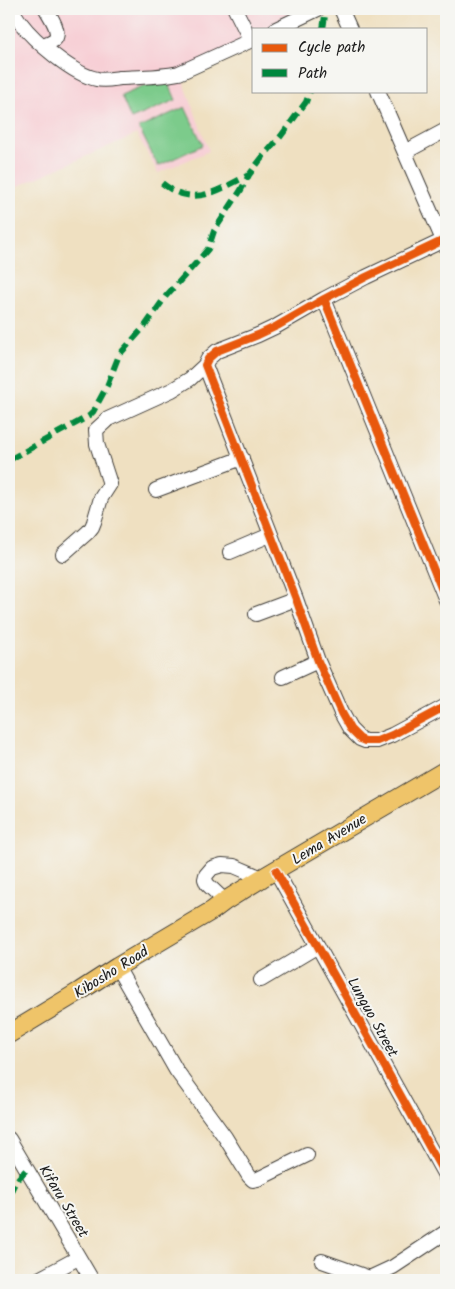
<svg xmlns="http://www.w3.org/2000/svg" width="455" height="1289" font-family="Kalam,sans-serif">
  <rect width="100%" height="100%" fill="#f6f6f2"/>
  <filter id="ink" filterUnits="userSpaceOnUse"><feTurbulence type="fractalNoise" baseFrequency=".02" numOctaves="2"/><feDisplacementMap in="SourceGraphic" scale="10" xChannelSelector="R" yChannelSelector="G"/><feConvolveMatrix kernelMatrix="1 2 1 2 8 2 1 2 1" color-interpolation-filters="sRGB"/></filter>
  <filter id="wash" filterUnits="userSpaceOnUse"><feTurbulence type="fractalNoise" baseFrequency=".0096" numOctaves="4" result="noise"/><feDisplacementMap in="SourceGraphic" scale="20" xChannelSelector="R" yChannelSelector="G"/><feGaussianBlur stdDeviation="1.12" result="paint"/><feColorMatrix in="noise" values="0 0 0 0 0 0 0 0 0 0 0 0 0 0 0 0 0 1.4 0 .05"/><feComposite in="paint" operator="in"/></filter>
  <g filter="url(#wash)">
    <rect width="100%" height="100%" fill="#efe0c1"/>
    <path fill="#f7cfd5" d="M9 9H312L274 29H254V39L182 77 209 151 158 173 137 134 9 190Z"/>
    <path fill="#7ccb8b" stroke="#4c7454" d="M166 77 176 100 131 119 121 96Z
      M185 107 203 145 158 166 139 128Z"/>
  </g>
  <g filter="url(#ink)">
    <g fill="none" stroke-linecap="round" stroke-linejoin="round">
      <defs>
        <path id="minor" d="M12 9C14 13 17 18 20 22 34 41 74 75 97 79 104 81 113 79 120 78 140 77 160 77 179 73L254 39
          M235 9 251 41
          M341 9 350 29
          M276 29 318 9
          M43 45C46 44 51 42 54 40 62 33 50 16 46 9
          M378 91 446 247
          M405 152 446 130
          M446 239 366 277 324 299 277 326 258 335 217 351 208 359 205 365 296 599 318 661 341 713 350 729 360 739 365 741H377L392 735 446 706
          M324 299 446 600
          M156 490 242 458
          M230 552 270 535
          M63 554 88 532 92 527 94 522 101 498 110 484 97 444 96 430 108 419 172 390 190 379 205 365
          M256 614 296 599
          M283 677 318 661
          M276 871 446 1177
          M225 901 207 884 205 879 206 875 212 868 222 865 234 866 262 878
          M117 967 176 1070 225 1137 249 1176 253 1180 258 1179 307 1155
          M261 980 318 946
          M9 1139 92 1280
          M322 1261 370 1278
          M37 1280 78 1258
          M365 1280 393 1267 446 1232"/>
        <path id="major" d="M9 1034 80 991 117 967 213 910 225 901 262 878 446 770"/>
      </defs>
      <use href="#minor" stroke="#3c3935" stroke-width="16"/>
      <use href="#major" stroke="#3c3935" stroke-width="20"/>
      <use href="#minor" stroke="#fff" stroke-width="14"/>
      <use href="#major" stroke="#efc469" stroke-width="18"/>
      <path stroke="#00873e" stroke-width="6" stroke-dasharray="12 6" stroke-linecap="butt" d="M323 29 326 9
        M162 183C194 209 217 190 249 175
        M9 460 89 416 93 412 107 386 119 355 145 326 166 296 197 262 208 249 214 231 241 190 249 175 261 159 281 136 306 102 310 91
        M9 1195 16 1181 26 1170"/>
      <defs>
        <path id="cycleway" d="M446 239 366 277 324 299 277 326 258 335 217 351 208 359 205 365 296 599 318 661 341 713 350 729 360 739 365 741H377L392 735 446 706
          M324 299 446 600
          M276 871 446 1177"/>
      </defs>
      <use href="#cycleway" stroke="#f6f6f2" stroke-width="11"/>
      <use href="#cycleway" stroke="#e8590c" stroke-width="8"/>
    </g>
  </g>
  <g text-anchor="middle" stroke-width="4" stroke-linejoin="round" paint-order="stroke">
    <g font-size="15" fill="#1c1c1c" stroke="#f6f6f2">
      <text transform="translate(329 839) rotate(-31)" y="5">Lema Avenue</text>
      <text transform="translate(111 972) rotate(-32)" y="5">Kibosho Road</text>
      <text transform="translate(373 1017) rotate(61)" y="5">Lunguo Street</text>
      <text transform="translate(64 1201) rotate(59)" y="5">Kifaru Street</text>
    </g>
  </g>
  <rect width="455" height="1289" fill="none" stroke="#f6f6f2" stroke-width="30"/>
  <rect x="252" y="28" width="175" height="65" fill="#f6f6f2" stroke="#9f9f9c"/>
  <rect x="262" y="44" width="25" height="8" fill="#e8590c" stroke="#9f9f9c"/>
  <text x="298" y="52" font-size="15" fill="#1c1c1c">Cycle path</text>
  <rect x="262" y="69" width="25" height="8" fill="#00873e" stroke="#9f9f9c"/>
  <text x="298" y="78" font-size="15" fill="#1c1c1c">Path</text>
</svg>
